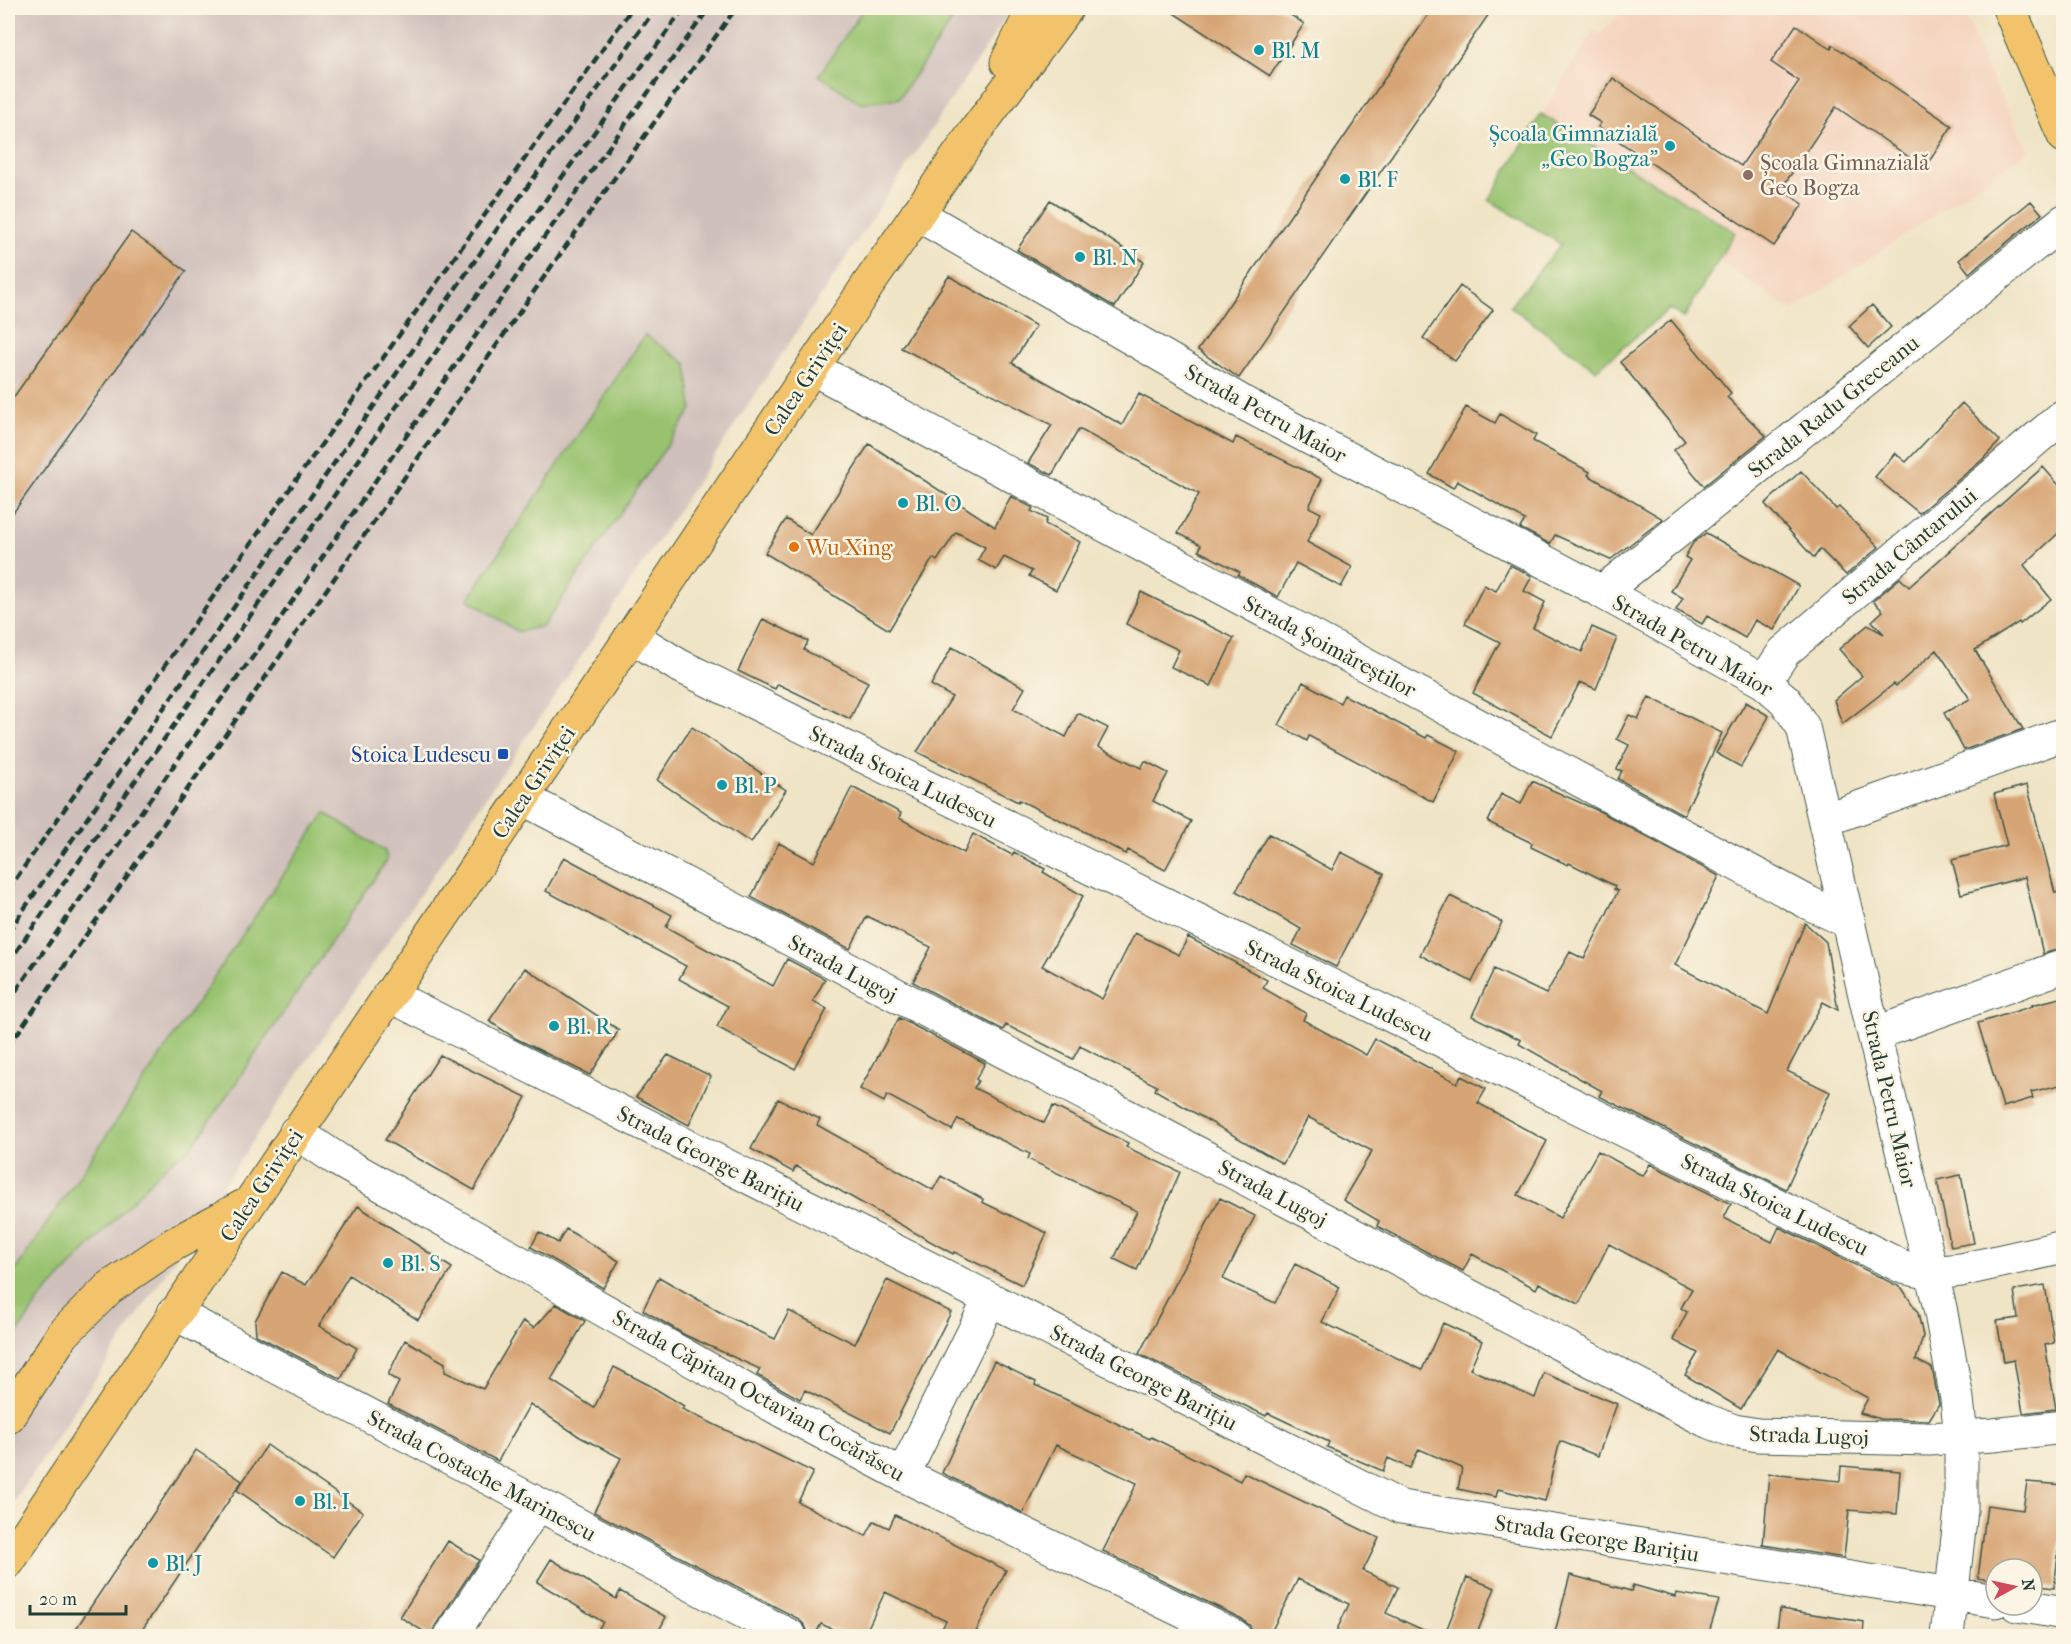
<svg xmlns="http://www.w3.org/2000/svg" width="2071" height="1644" font-family="'IM FELL French Canon',serif">
  <rect width="100%" height="100%" fill="#fcf5e5"/>
  <filter id="ink" filterUnits="userSpaceOnUse"><feTurbulence type="fractalNoise" baseFrequency=".0167" numOctaves="2"/><feDisplacementMap in="SourceGraphic" scale="12" xChannelSelector="R" yChannelSelector="G"/><feConvolveMatrix kernelMatrix="1 2 1 2 8 2 1 2 1" color-interpolation-filters="sRGB"/></filter>
  <filter id="wash" filterUnits="userSpaceOnUse"><feTurbulence type="fractalNoise" baseFrequency=".008" numOctaves="4" result="noise"/><feDisplacementMap in="SourceGraphic" scale="24" xChannelSelector="R" yChannelSelector="G"/><feGaussianBlur stdDeviation="1.35" result="paint"/><feColorMatrix in="noise" values="0 0 0 0 0 0 0 0 0 0 0 0 0 0 0 0 0 1.4 0 .05"/><feComposite in="paint" operator="in"/></filter>
  <g filter="url(#wash)">
    <rect width="100%" height="100%" fill="#f0e4c6"/>
    <path fill="#f4d4bf" d="M1626 8H1963L1985 65 2029 151 1792 311 1718 261 1684 318 1669 309 1596 370 1510 306 1561 244 1489 200 1594 30 1600 34Z"/>
    <path fill="#d0c0bb" d="M8 8H1012L568 676 257 1135 8 1511Z"/>
    <path fill="#98c26e" stroke="#5c8051" stroke-width="1.5" d="M864 8H961L899 98 862 104 819 75Z
      M1541 114 1735 232 1684 318 1669 309 1596 370 1510 306 1561 244 1489 200Z
      M645 335 687 364 692 409 543 626 518 632 468 599Z
      M325 813 385 851 387 860 201 1134 191 1148 165 1166 41 1298 8 1347V1281Z"/>
    <g id="blocks">
      <path fill="#d7a575" d="M1166 8H1280L1304 24 1270 76Z
        M1433 8H1493L1239 378 1198 350Z
        M1796 25 1831 49 1833 45 1952 126 1925 168 1836 107 1781 189 1803 204 1774 246 1598 127 1601 123 1588 115 1613 78 1741 166 1799 81 1771 62Z
        M1050 200 1144 262 1115 307 1017 250Z
        M2031 201 2042 214 1969 273 1959 260Z
        M131 232 186 271 8 520V405Z
        M949 276 1036 326 1012 363 1122 425 1139 394 1233 444 1236 437 1322 479 1309 507 1321 513 1307 542 1352 567 1341 587 1296 563 1278 597 1238 575 1240 572 1199 551 1201 545 1178 533 1199 494 1079 429 1052 475 1028 463 1052 425 901 348Z
        M1460 286 1493 310 1455 361 1423 338Z
        M1872 305 1891 327 1868 348 1849 326Z
        M1671 320 1731 393 1727 397 1766 436 1704 486 1674 450 1685 441 1620 362Z
        M1962 403 2000 441 1982 460 1919 513 1875 477 1895 453 1906 462Z
        M1466 407 1495 423 1500 414 1536 435 1533 441 1590 472 1588 475 1663 519 1610 560 1555 535 1550 544 1520 528 1525 520 1457 481 1453 488 1429 474Z
        M869 444 995 527 1011 496 1033 508 1031 511 1047 519 1045 524 1080 542 1056 590 1029 576 1032 571 1004 557 996 570 978 560 985 547 956 532 937 561 933 558 889 630 765 553 786 519 811 535Z
        M2043 467 2064 491V528L2024 565 2051 599 2020 624 2019 622 1975 650 2023 729 1964 750 1944 713 1970 699 1937 650 1896 686 1894 684 1842 724 1834 700 1862 676 1839 649 1868 625 1884 634 1872 621 1883 611 1873 601 1900 578 1909 587Z
        M1801 471 1836 509 1839 507 1879 547 1846 575 1820 549 1814 558 1765 504Z
        M1706 533 1799 586 1774 630 1755 620 1745 638 1707 616 1702 624 1676 610 1683 598 1671 591 1690 560 1685 557 1693 543Z
        M1510 565 1532 576 1524 591 1545 602 1533 628 1582 652 1592 627 1617 638 1596 689 1580 682 1552 736 1473 693 1500 642 1465 624 1484 585 1496 591Z
        M1141 592 1234 638 1211 686 1171 667 1179 650 1126 624Z
        M763 619 808 641 804 650 868 682 850 719 778 684 775 689 738 671Z
        M952 647 1025 688 1013 709 1066 737 1078 713 1108 728 1098 747 1141 768 1145 761 1168 773 1153 801 1191 821 1165 870 1128 850 1126 854 1081 830 1019 800 1018 802 917 752 952 697 931 685Z
        M1303 682 1340 703 1344 695 1426 738 1428 735 1459 751 1433 802 1309 736 1307 741 1279 725Z
        M1649 697 1722 733 1684 815 1618 779 1622 771 1617 769 1629 745 1617 739 1629 715 1638 719Z
        M1746 702 1769 716 1741 767 1716 753Z
        M692 727 786 790 751 843 657 780Z
        M1532 781 1601 812 1719 876 1675 965 1768 1014 1805 923 1826 942 1838 1010 1823 1002 1787 1071 1830 1092 1786 1189 1599 1096 1602 1091 1519 1044 1521 1040 1472 1016 1494 969 1546 994 1570 952 1584 959 1618 891 1614 889 1615 886 1569 863 1568 865 1531 847 1532 843 1488 822 1501 794 1521 804Z
        M2027 785 2055 893 2064 891V948L2043 954 2025 877 1961 894 1952 860 2007 845 1994 794Z
        M852 787 901 813 899 818 964 853 973 834 1012 855 1014 852 1045 869 1043 872 1083 896 1042 966 1102 999 1135 933 1179 955 1188 937 1267 980 1263 988 1306 1013 1303 1020 1366 1055 1375 1039 1457 1083 1461 1076 1486 1089 1478 1103 1547 1141 1518 1195 1560 1218 1598 1151 1643 1176 1650 1164 1731 1204 1724 1218 1772 1242 1779 1227 1902 1288 1918 1313 1923 1336 1916 1360 1932 1368 1939 1404 1929 1420 1881 1419 1860 1413 1868 1398 1778 1349 1741 1409 1685 1375 1698 1353 1673 1340 1687 1312 1681 1308 1692 1289 1609 1244 1579 1304 1539 1283 1536 1289 1472 1254 1463 1271 1377 1226 1379 1221 1343 1200 1372 1151 1308 1117 1283 1164 1155 1090 1157 1086 1080 1046 1073 1059 1006 1025 1003 1030 913 982 931 947 867 916 850 949 751 897 779 843 814 862Z
        M1269 834 1332 870 1341 852 1384 874 1336 967 1293 945 1301 929 1236 891Z
        M564 857 672 915 666 927 773 986 787 959 825 979 813 1001 827 1009 795 1069 717 1027 728 1006 679 979 686 966 546 891Z
        M1450 896 1502 922 1472 982 1420 955Z
        M525 968 619 1030 590 1075 515 1038 489 1021Z
        M2064 997V1084L2031 1092 2033 1098 2003 1107 1978 1023 2033 1006 2032 1005Z
        M899 1018 985 1063 976 1079 978 1081 974 1088 1044 1123 1053 1106 1128 1143 1126 1147 1180 1172 1137 1270 1114 1259 1137 1211 1028 1159 1030 1154 958 1119 952 1130 887 1095 884 1102 860 1089Z
        M440 1055 526 1097 474 1190 385 1140Z
        M668 1055 711 1076 689 1125 636 1097Z
        M778 1099 820 1119 817 1125 933 1190 941 1176 983 1199 982 1202 1047 1233 1022 1285 954 1252 953 1254 796 1166 793 1172 751 1149Z
        M1961 1175 1974 1243 1951 1247 1937 1180Z
        M1220 1198 1255 1216 1223 1279 1275 1303 1295 1264 1340 1287 1322 1322 1422 1370 1443 1323 1482 1341 1470 1369 1535 1398 1544 1373 1617 1404 1598 1456 1560 1441 1545 1501 1498 1489 1496 1497 1458 1489 1462 1468 1419 1449 1410 1468 1388 1458 1383 1471 1327 1447 1329 1442 1268 1413 1266 1416 1139 1354Z
        M358 1206 452 1268 418 1320 349 1275 319 1326 357 1348 341 1379 256 1335 255 1321 282 1272 306 1285Z
        M566 1229 619 1261 603 1288 531 1247 539 1232 558 1243Z
        M659 1277 725 1315 775 1339 789 1311 855 1344 887 1280 951 1312 890 1433 805 1390 800 1399 757 1375 760 1369 685 1335 643 1310Z
        M2045 1285 2054 1343 2045 1345 2056 1409 2023 1413 2014 1360 2004 1362 1997 1321 2018 1318 2014 1290Z
        M556 1304 585 1321 551 1380 594 1408 614 1367 649 1385 684 1406 682 1409 813 1472 798 1502 866 1536 874 1521 889 1528 895 1515 1006 1570 974 1636H938L946 1621 885 1592 864 1636H848L821 1624 815 1635 808 1632 805 1626 799 1619 594 1512 621 1458 580 1437 530 1404 498 1461 388 1404 399 1382 388 1375 405 1340 445 1363V1372L483 1389 523 1321 534 1328Z
        M994 1361 1036 1382 1035 1385 1150 1439 1151 1437 1240 1481 1244 1473 1379 1538 1363 1571 1398 1587 1386 1613 1436 1636H1334L1349 1604 1298 1579 1269 1636H1252L1250 1626 1242 1619 1103 1551 1137 1483 1056 1445 1023 1513 942 1473Z
        M267 1445 363 1512 333 1557 237 1490Z
        M196 1450 242 1481 138 1636H71Z
        M1841 1466 1900 1471 1897 1514 1849 1510 1844 1558 1763 1545 1769 1474 1840 1481Z
        M2027 1482 2064 1485V1507L2054 1588 2032 1585V1569H1996V1581L1978 1578 1987 1505 2023 1510Z
        M448 1541 479 1560 435 1626 431 1636 400 1617Z
        M551 1559 616 1599 620 1591 666 1617 656 1636H614L599 1628 603 1622 537 1582Z
        M1570 1575 1631 1591 1633 1585 1675 1597 1676 1593 1719 1600 1708 1636H1554Z
        M1467 1577 1495 1588 1476 1636H1444Z
        M1780 1609 1864 1622 1863 1636H1776Z"/>
    </g>
  </g>
  <g filter="url(#ink)">
    <use href="#blocks" fill-opacity="0" stroke="#3e564a" stroke-width="1.5"/>
    <g fill="none" stroke-linecap="round" stroke-linejoin="round">
      <defs>
        <path id="minor" d="M917 214 1249 406 1602 592 1764 682 1785 700 1803 727 1874 1034 1940 1308 1957 1399 1961 1437V1510L1947 1636
          M812 368 1809 903 1849 922
          M1602 592 2064 221
          M631 636 678 665 1903 1267 1932 1273 1961 1270 2064 1247
          M1764 682 1784 652 2062 417
          M522 798 1705 1420 1734 1431 1758 1435 1929 1439 1993 1435 2064 1427
          M1825 820 2064 734
          M389 995 1401 1507 1996 1601
          M1874 1034 2064 966
          M296 1132 338 1160 795 1418 903 1475 1234 1636
          M174 1313 790 1636
          M903 1475 990 1299
          M2018 1605 2064 1613
          M451 1636 538 1504"/>
        <path id="major" d="M2009 8 2064 136
          M1007 62 1034 8
          M8 1417 63 1334 109 1288 174 1244 244 1206
          M8 1562 870 282 974 133 1067 8"/>
      </defs>
      <use href="#minor" stroke="#3e564a" stroke-width="35"/>
      <use href="#major" stroke="#3e564a" stroke-width="35"/>
      <use href="#minor" stroke="#fff" stroke-width="33"/>
      <use href="#major" stroke="#f2c36a" stroke-width="33"/>
      <path stroke="#1f3d34" stroke-width="4.5" stroke-dasharray="9 4.5" stroke-linecap="butt" d="M8 890 215 594 632 8
        M8 932 497 229 656 8
        M8 963 384 424 684 8
        M8 1002 205 721 264 642 532 254 709 8
        M8 1047 551 267 736 8"/>
    </g>
  </g>
  <g fill="#0f9aa8" stroke="#fcf5e5" stroke-width="2">
    <circle cx="1259" cy="50" r="6"/>
    <circle cx="1670" cy="146" r="6"/>
    <circle cx="1345" cy="179" r="6"/>
    <circle cx="1080" cy="257" r="6"/>
    <circle cx="903" cy="503" r="6"/>
    <circle cx="722" cy="785" r="6"/>
    <circle cx="554" cy="1026" r="6"/>
    <circle cx="388" cy="1263" r="6"/>
    <circle cx="300" cy="1501" r="6"/>
    <circle cx="153" cy="1563" r="6"/>
  </g>
  <circle fill="#8d6e63" stroke="#fcf5e5" stroke-width="2" cx="1748" cy="175" r="6"/>
  <circle fill="#e8710a" stroke="#fcf5e5" stroke-width="2" cx="794" cy="547" r="6"/>
  <rect fill="#1a4fb4" stroke="#fcf5e5" stroke-width="2" x="497" y="748" width="12" height="12" rx="3"/>
  <g text-anchor="middle" stroke-width="5" stroke-linejoin="round" paint-order="stroke">
    <g font-size="22" fill="#0d838f" stroke="#fcf5e5" text-anchor="start">
      <text x="1271" y="58">Bl. M</text>
      <text x="1658" y="141" text-anchor="end">Școala Gimnazială<tspan x="1658" dy="25">„Geo Bogza”</tspan></text>
      <text x="1357" y="187">Bl. F</text>
      <text x="1092" y="265">Bl. N</text>
      <text x="915" y="511">Bl. O</text>
      <text x="734" y="793">Bl. P</text>
      <text x="566" y="1034">Bl. R</text>
      <text x="400" y="1271">Bl. S</text>
      <text x="312" y="1509">Bl. I</text>
      <text x="165" y="1571">Bl. J</text>
    </g>
    <g font-size="22" fill="#785e54" stroke="#fcf5e5" text-anchor="start">
      <text x="1760" y="170">Școala Gimnazială<tspan x="1760" dy="25">Geo Bogza</tspan></text>
    </g>
    <g font-size="22" fill="#1f3d34" stroke="#fcf5e5">
      <text transform="translate(805 379) rotate(-56)" y="8">Calea Griviței</text>
      <text transform="translate(1833 406) rotate(-39)" y="8">Strada Radu Greceanu</text>
      <text transform="translate(1266 413) rotate(29)" y="8">Strada Petru Maior</text>
      <text transform="translate(1909 546) rotate(-40)" y="8">Strada Cântarului</text>
      <text transform="translate(1693 645) rotate(30)" y="8">Strada Petru Maior</text>
      <text transform="translate(1330 646) rotate(28)" y="8">Strada Șoimăreștilor</text>
      <text transform="translate(903 776) rotate(26)" y="8">Strada Stoica Ludescu</text>
      <text transform="translate(533 782) rotate(-56)" y="8">Calea Griviței</text>
      <text transform="translate(843 968) rotate(28)" y="8">Strada Lugoj</text>
      <text transform="translate(1339 990) rotate(26)" y="8">Strada Stoica Ludescu</text>
      <text transform="translate(1890 1099) rotate(77)" y="8">Strada Petru Maior</text>
      <text transform="translate(711 1158) rotate(27)" y="8">Strada George Barițiu</text>
      <text transform="translate(261 1185) rotate(-56)" y="8">Calea Griviței</text>
      <text transform="translate(1273 1193) rotate(28)" y="8">Strada Lugoj</text>
      <text transform="translate(1775 1204) rotate(26)" y="8">Strada Stoica Ludescu</text>
      <text transform="translate(1144 1377) rotate(27)" y="8">Strada George Barițiu</text>
      <text transform="translate(759 1395) rotate(29)" y="8">Strada Căpitan Octavian Cocărăscu</text>
      <text transform="translate(1809 1435) rotate(2)" y="8">Strada Lugoj</text>
      <text transform="translate(482 1475) rotate(28)" y="8">Strada Costache Marinescu</text>
      <text transform="translate(1597 1538) rotate(9)" y="8">Strada George Barițiu</text>
    </g>
    <g font-size="22" fill="#c56008" stroke="#fcf5e5" text-anchor="start">
      <text x="806" y="555">Wu Xing</text>
    </g>
    <g font-size="22" fill="#164399" stroke="#fcf5e5" text-anchor="end">
      <text x="491" y="762">Stoica Ludescu</text>
    </g>
  </g>
  <rect width="2071" height="1644" fill="none" stroke="#fcf5e5" stroke-width="30"/>
  <g transform="translate(2014 1587) rotate(82)"><circle r="28" fill="#fcf5e5" stroke="#a4ab9e" stroke-width="1.5"/>
  <path d="M0-4.5L10 22L0 15L-10 22Z" fill="#d1495b"/>
  <text y="-9" font-size="16" font-weight="bold" text-anchor="middle" fill="#1f3d34">N</text>
  </g>
  <path d="M30 1605v9h96v-9" fill="none" stroke="#1f3d34" stroke-width="3"/>
  <text x="39" y="1605" font-size="18" fill="#1f3d34" stroke="#fcf5e5" stroke-width="4.5" paint-order="stroke">20 m</text>
</svg>
